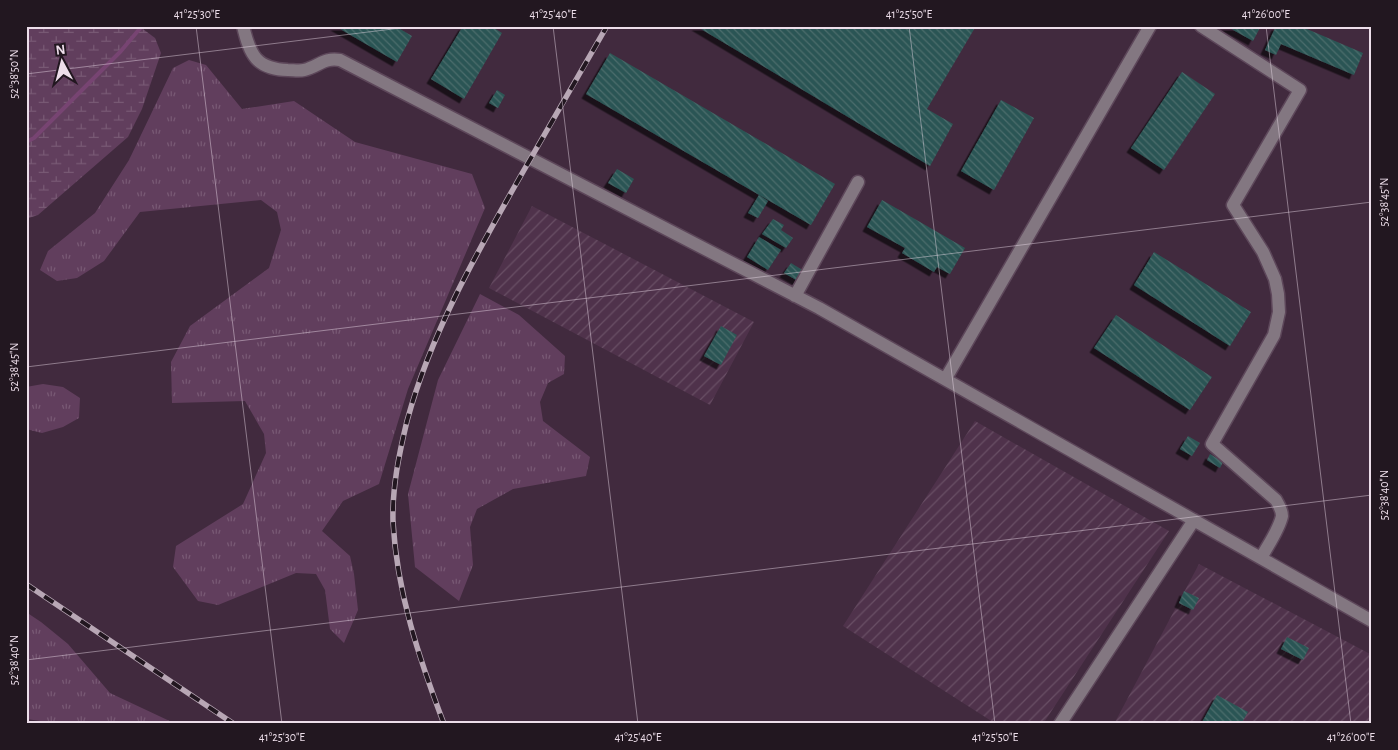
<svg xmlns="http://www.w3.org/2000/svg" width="1398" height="750" font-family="'Alegreya Sans',sans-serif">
  <defs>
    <pattern id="industrial-furrows" width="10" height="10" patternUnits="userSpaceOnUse" patternTransform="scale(1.25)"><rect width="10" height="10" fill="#4f324b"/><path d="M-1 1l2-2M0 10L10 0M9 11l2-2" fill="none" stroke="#694f65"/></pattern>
    <pattern id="grass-tufts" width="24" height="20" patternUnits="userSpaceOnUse" patternTransform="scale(1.25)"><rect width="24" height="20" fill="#613e5d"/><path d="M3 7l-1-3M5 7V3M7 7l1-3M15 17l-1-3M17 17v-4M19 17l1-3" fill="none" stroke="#785974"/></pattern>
    <pattern id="wetland-marsh" width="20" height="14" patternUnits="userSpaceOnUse" patternTransform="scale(1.25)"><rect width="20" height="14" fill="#613e5d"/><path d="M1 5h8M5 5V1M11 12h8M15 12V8" fill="none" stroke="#785974"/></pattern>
    <pattern id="building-back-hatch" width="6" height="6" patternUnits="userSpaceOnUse" patternTransform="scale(1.25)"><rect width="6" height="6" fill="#2c5554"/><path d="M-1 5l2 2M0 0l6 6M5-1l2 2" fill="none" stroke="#4b6d6d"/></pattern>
    <filter id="shadow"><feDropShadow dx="-4.5" dy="4.5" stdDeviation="0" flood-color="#0009"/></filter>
  </defs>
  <rect width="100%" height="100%" fill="#412a3e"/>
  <path fill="url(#industrial-furrows)" d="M532 206 754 322 710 405 489 288Z
    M975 421 1169 531 1043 724H996L843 626Z
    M1199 564 1372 655V724H1114Z"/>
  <path fill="url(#grass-tufts)" d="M189 60 206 65 242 109 294 101 355 142 472 174 485 208 408 389 379 484 343 501 322 531 350 556 354 574 358 610 344 643 330 629 325 590 316 574 296 573 218 605 198 601 173 567 176 546 243 504 266 453 264 434 245 401 172 403 171 362 190 326 269 268 281 230 277 212 261 200 140 212 104 261 77 278 57 281 40 270 48 251 95 213 129 160 173 68Z
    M480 294 519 315 565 356 564 374 548 383 540 402 543 421 590 457 586 476 513 489 477 509 470 527 473 565 459 601 415 567 408 494 438 380Z
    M43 384 63 387 80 398 79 418 63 427 42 433 26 429V387Z
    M26 612 41 622 68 644 110 693 176 724H63L26 719Z"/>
  <path fill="url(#wetland-marsh)" d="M26 26H139L155 38 161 53 142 109 128 137 38 215 26 219Z"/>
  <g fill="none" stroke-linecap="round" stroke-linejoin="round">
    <path stroke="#774472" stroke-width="4" d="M26 142 34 138 121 51 142 26"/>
  </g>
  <path fill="url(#building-back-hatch)" filter="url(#shadow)" d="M335 26H395L412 36 397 62Z
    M463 26H491L502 33 464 99 431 79Z
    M696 26H976L927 109 953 124 930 166Z
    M1226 26H1261L1253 41Z
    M1276 26H1300L1363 53 1354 75 1281 44 1276 55 1265 50Z
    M610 53 835 184 811 225 586 94Z
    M1182 72 1215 94 1164 170 1131 148Z
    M497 90 505 95 498 108 489 103Z
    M1001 100 1034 118 994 190 961 171Z
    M617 169 634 179 626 193 608 183Z
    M759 195 768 201 758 218 748 213Z
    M882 200 965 248 950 274 937 267 934 272 902 253 905 248 867 227Z
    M773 219 784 225 781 230 793 238 786 248 762 234Z
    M759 237 781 250 768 270 747 257Z
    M1154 252 1251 312 1230 346 1134 285Z
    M791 263 804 271 798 281 784 273Z
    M1116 315 1212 377 1190 410 1094 348Z
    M721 326 737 335 721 365 704 356Z
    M1188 436 1200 443 1192 456 1180 449Z
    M1210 454 1223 462 1220 468 1207 460Z
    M1184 591 1199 598 1193 610 1179 603Z
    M1287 637 1309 648 1303 660 1281 649Z
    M1217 695 1248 712 1241 724H1201Z"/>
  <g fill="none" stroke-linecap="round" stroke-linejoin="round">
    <defs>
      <path id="minor" d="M243 26C250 55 256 69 288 70 293 70 299 71 304 70 318 67 324 57 340 60L819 308 1372 621
        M1201 26 1300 90 1233 205 1263 252 1275 279 1278 294 1279 312 1274 335 1212 444 1276 500C1279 505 1282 510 1282 516 1279 530 1268 545 1261 558
        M795 296 858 182
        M946 378 1150 26
        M1060 724 1194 520"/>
    </defs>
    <use href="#minor" stroke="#5d475a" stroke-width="15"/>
    <use href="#minor" stroke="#837781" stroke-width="12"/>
    <defs>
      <path id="rail" d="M26 584 234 724
        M444 724C419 658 397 593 393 522 392 488 399 454 407 421 431 333 475 256 520 177 549 127 578 77 607 26"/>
    </defs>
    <use href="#rail" stroke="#b8a7b5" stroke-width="5.5"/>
    <use href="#rail" stroke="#221720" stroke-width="4" stroke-dasharray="11" stroke-linecap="butt"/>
  </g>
  <path fill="none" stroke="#eddeea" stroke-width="1" stroke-opacity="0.45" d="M196 26 282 724M553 26 638 724M909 26 995 724M1266 26 1351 724M26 74 417 26M26 367 1372 202M26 660 1372 495"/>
  <rect width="1398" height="750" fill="none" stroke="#221720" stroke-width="55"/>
  <g transform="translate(62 62) rotate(353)" stroke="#221720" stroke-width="4" paint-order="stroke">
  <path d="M0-4L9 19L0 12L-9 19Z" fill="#eddeea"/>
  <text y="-8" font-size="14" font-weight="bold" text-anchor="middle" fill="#eddeea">N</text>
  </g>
  <rect x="28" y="28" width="1342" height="694" fill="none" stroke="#eddeea" stroke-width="2"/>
  <g font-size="12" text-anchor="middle" fill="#eddeea">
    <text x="197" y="18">41°25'30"E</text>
    <text x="553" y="18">41°25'40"E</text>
    <text x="909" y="18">41°25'50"E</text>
    <text x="1266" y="18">41°26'00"E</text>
    <text transform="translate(14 74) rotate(-90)" y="4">52°38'50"N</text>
    <text transform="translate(1384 202) rotate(-90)" y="4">52°38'45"N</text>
    <text transform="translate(14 367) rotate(-90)" y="4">52°38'45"N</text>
    <text transform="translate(1384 495) rotate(-90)" y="4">52°38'40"N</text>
    <text transform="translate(14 660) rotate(-90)" y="4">52°38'40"N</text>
    <text x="282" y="741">41°25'30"E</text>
    <text x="638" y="741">41°25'40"E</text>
    <text x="995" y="741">41°25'50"E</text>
    <text x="1351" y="741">41°26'00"E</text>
  </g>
</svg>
